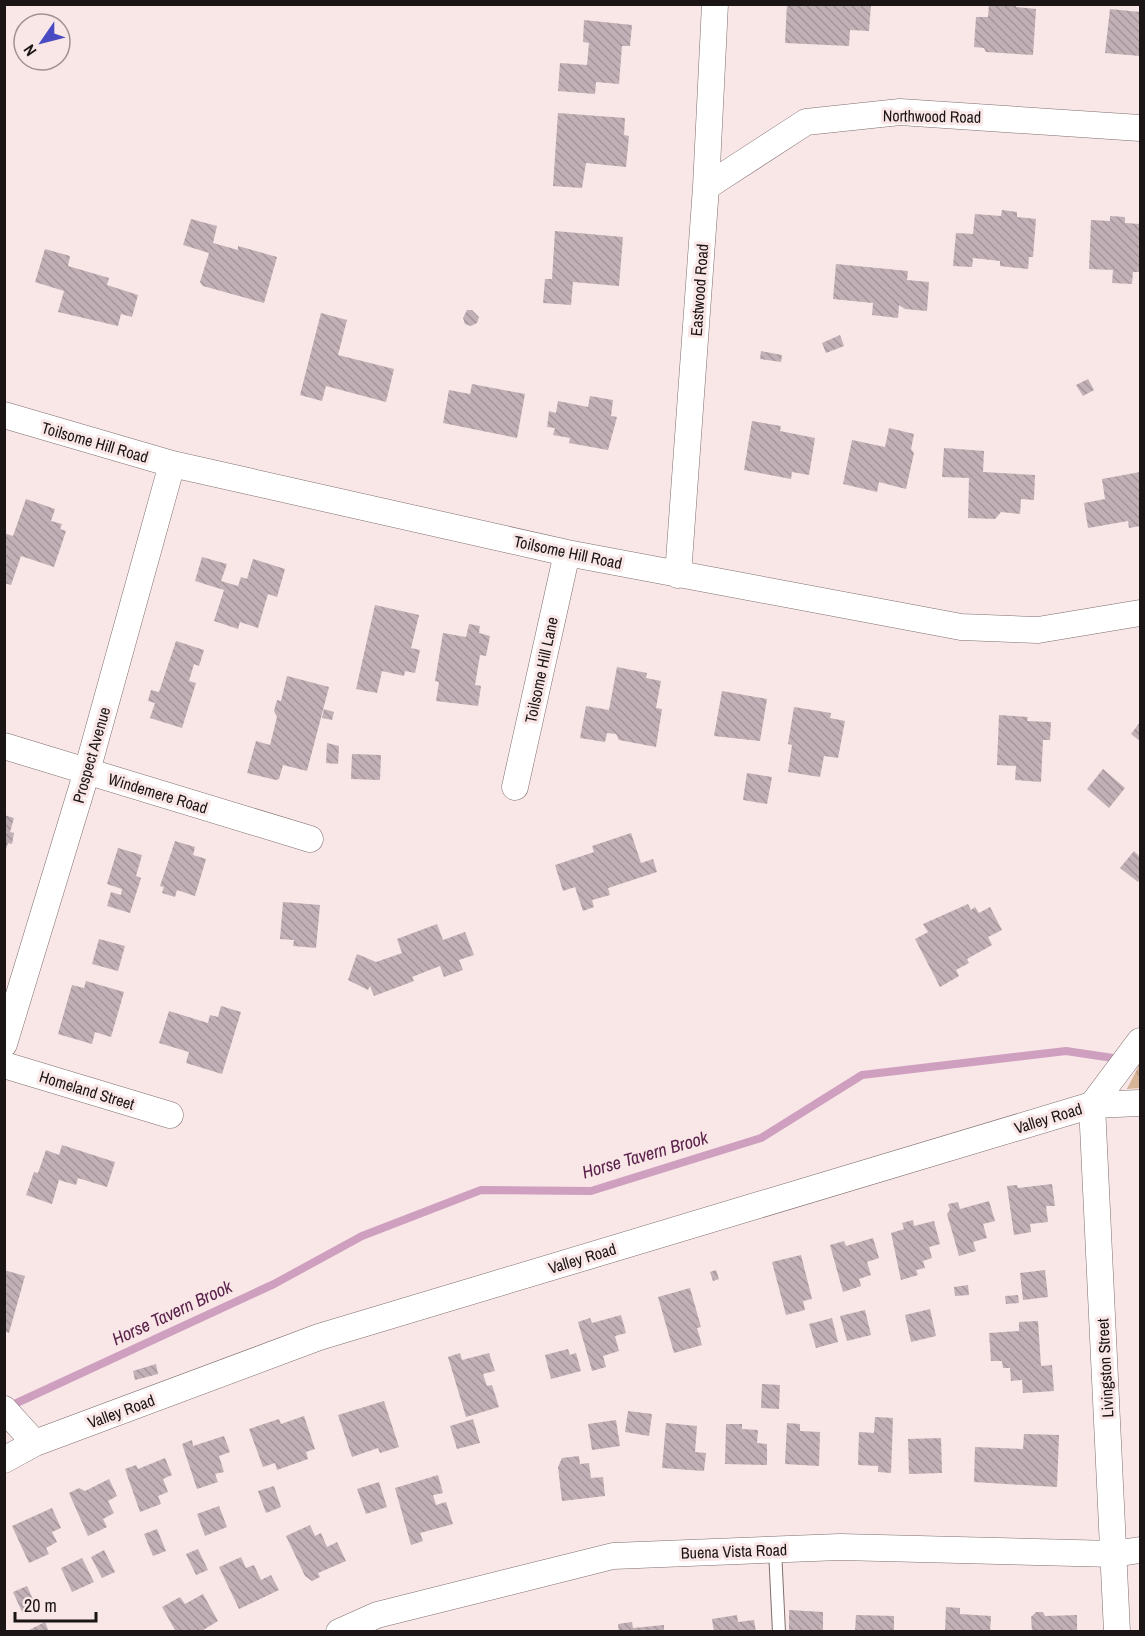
<svg xmlns="http://www.w3.org/2000/svg" width="1145" height="1636" font-family="'Archivo Narrow',sans-serif">
  <defs>
    <pattern id="park-tufts" width="24" height="20" patternUnits="userSpaceOnUse" patternTransform="scale(1.5)"><rect width="24" height="20" fill="#d5b498"/><path d="M3 7l-1-3M5 7V3M7 7l1-3M15 17l-1-3M17 17v-4M19 17l1-3" fill="none" stroke="#b69a82"/></pattern>
    <pattern id="building-back-hatch" width="6" height="6" patternUnits="userSpaceOnUse" patternTransform="scale(1.5)"><rect width="6" height="6" fill="#c1b0b5"/><path d="M-1 5l2 2M0 0l6 6M5-1l2 2" fill="none" stroke="#a5969b"/></pattern>
  </defs>
  <rect width="100%" height="100%" fill="#f9e6e6"/>
  <path fill="url(#park-tufts)" d="M1140 1063V1088L1127 1089Z"/>
  <g fill="none" stroke-linecap="round" stroke-linejoin="round">
    <path stroke="#ce9fbf" stroke-width="8" d="M8 1407 274 1284 362 1236 481 1190 591 1191 761 1138 862 1075 1066 1051 1140 1062"/>
  </g>
  <path fill="url(#building-back-hatch)" d="M787 4H871L869 31 850 30 849 46 785 43Z
    M989 4H1016V7L1036 9 1033 55 986 52 984 48 974 47 976 17H988Z
    M1110 9 1140 12V56L1105 53Z
    M584 20 632 25 630 46H622L619 84 596 82 595 94 558 91 560 63 587 65 589 43 583 42Z
    M558 113 625 118 624 135 629 136 626 167 586 163 582 188 553 186Z
    M1002 210 1017 212V217L1036 219 1033 257H1029L1028 269 1000 266V261L973 258 972 267 953 266 956 233 973 234 975 214 1001 216Z
    M1110 216 1125 217V223L1140 224 1139 272H1133L1132 284 1112 283 1113 270 1089 269 1091 220 1110 221Z
    M191 219 217 226 213 243 238 250V246L277 257 264 303 203 286 200 282 209 253 183 245Z
    M555 231 623 237 619 286 573 282 571 305 543 303 545 279H552Z
    M45 249 70 256 68 266 109 278 107 285 138 295 132 317 121 314 118 326 58 312 64 291 35 282Z
    M836 264 908 271 907 280 929 282 927 311 905 309 899 305 898 318 872 315 873 303 833 299Z
    M467 310H472L479 317 477 323 471 326 465 324 463 318Z
    M321 313 347 320 338 355 394 369 386 402 326 386 322 401 300 395Z
    M840 335 844 346 826 353 822 343Z
    M761 351 782 355 781 362 760 359Z
    M1088 379 1094 390 1083 396 1076 385Z
    M472 384 525 394 517 438 443 423 449 390 470 394Z
    M590 396 613 400 611 416 617 417 608 450 569 443 570 438 553 435 555 428 547 427 549 411 556 413 558 401 588 407Z
    M752 421 781 426 780 431 815 438 809 475 792 472 791 479 744 470Z
    M889 428 914 434 911 449 914 453 906 489 879 482 877 492 843 484 852 440 885 447Z
    M944 448 984 451 983 472 1035 475 1034 500 1021 499 1020 514 1001 512 995 519 968 518 969 478 942 477Z
    M1140 472V526L1129 528 1128 521 1088 528 1084 503 1105 499 1102 479Z
    M26 499 55 509 51 521 62 524 60 529 66 531 54 567 21 556 11 585 4 583V533L13 536Z
    M202 557 227 564 221 581 238 586 241 577 247 579 253 559 285 569 277 597 268 594 258 628 240 622 238 629 214 621 224 590 195 581Z
    M375 605 419 615 411 648 420 650 415 673 405 671 404 676 382 671 377 693 356 689Z
    M469 624 480 626 479 633 490 636 486 656 480 655 475 685 481 686 478 706 436 701 439 682 435 681 443 633 466 637Z
    M176 641 204 650 199 666 194 664 189 681 196 683 182 728 150 718 155 703 148 701 151 690 159 692Z
    M617 667 647 673 646 678 661 681 656 708 662 709 656 747 619 740 616 734 607 733 605 742 580 738 586 706 609 710Z
    M287 676 329 687 307 771 283 765 279 779 276 780 247 773 256 741 270 745 277 717 274 711 277 700 281 701Z
    M722 691 767 699 760 741 714 736Z
    M794 707 831 713 830 718 845 721 838 758 824 756 820 777 788 772 792 745 788 744Z
    M324 709 334 712 332 720 322 718Z
    M999 715 1028 717 1027 721 1051 722 1050 740H1043L1041 782 1015 780 1016 766 997 765Z
    M1140 722V741L1131 734Z
    M327 743 339 746 338 764 326 763Z
    M352 754 381 755 380 780 351 779Z
    M1103 769 1125 788 1109 808 1087 789Z
    M747 773 772 777 767 804 743 800Z
    M4 815 14 818 10 832 14 833 12 844 8 843 5 852Z
    M631 833 641 863 653 859 657 872 608 888 610 895 592 900 594 907 583 911 575 887 563 891 555 865 594 852 592 846Z
    M175 841 195 847 193 855 206 859 195 896 177 890 175 897 162 893 164 887 160 886Z
    M118 848 142 855 136 876 141 878 130 913 107 906 111 892 121 895 122 889 107 884Z
    M1134 851 1140 857V879L1138 882 1120 868Z
    M283 902 320 905 316 948 293 946 294 940 280 939Z
    M968 904 971 910 975 907 979 913 990 907 1002 930 988 937 992 945 967 959 969 963 956 970 959 976 940 987 915 939 928 932 923 924Z
    M437 924 443 940 465 932 474 955 459 960 463 970 444 977 440 966 412 977 414 981 374 996 370 986 368 990 348 980 357 954 376 962 402 953 397 939Z
    M99 939 125 946 118 971 92 964Z
    M86 981 124 992 111 1037 95 1032 92 1044 58 1034 72 985 84 988Z
    M221 1006 241 1012 222 1074 186 1063 189 1052 159 1043 169 1011 208 1023 210 1015 218 1017Z
    M62 1145 115 1162 107 1187 78 1178 76 1185 59 1180 52 1204 26 1195 34 1172 38 1173 46 1150 59 1155Z
    M1052 1184 1055 1206H1046L1048 1222 1030 1224 1031 1232 1014 1235 1007 1186 1017 1185 1018 1188Z
    M989 1201 995 1221 983 1224 987 1238 973 1242 976 1251 959 1256 947 1214 950 1210 948 1204 958 1202 960 1209Z
    M913 1220 914 1226 934 1221 940 1244 929 1247 932 1258 923 1261 925 1268 916 1270 918 1275 901 1280 891 1233 904 1229 902 1223Z
    M873 1238 879 1258 867 1262 871 1275 859 1279 861 1286 843 1292 830 1245 844 1241 846 1246Z
    M801 1255 812 1299 803 1301 805 1310 786 1315 772 1262Z
    M4 1270 25 1276 9 1333 4 1331Z
    M716 1270 719 1279 713 1281 710 1272Z
    M1045 1270 1048 1297 1023 1300 1020 1273Z
    M968 1285 969 1295 955 1296 954 1287Z
    M690 1288 701 1327 697 1328 702 1345 674 1353 658 1297Z
    M1018 1295 1019 1303 1006 1304 1005 1296Z
    M930 1309 936 1336 911 1342 905 1315Z
    M865 1310 871 1335 847 1341 840 1316Z
    M621 1315 626 1333 615 1336 619 1351 603 1356 606 1367 592 1371 578 1322 590 1318 592 1323Z
    M832 1318 838 1342 816 1348 809 1324Z
    M1038 1321 1041 1366 1052 1365 1054 1391 1023 1393 1022 1380 1011 1381 1010 1368H1003L1002 1361H991L989 1333 1019 1331V1322Z
    M568 1349 570 1355 576 1353 581 1371 551 1379 545 1355Z
    M460 1353 462 1360 489 1353 495 1371 483 1374 487 1386 492 1385 499 1407 466 1417 448 1357Z
    M156 1364 158 1374 135 1380 133 1371Z
    M762 1384 780 1385 779 1409 761 1408Z
    M384 1401 399 1447 380 1453 378 1448 352 1457 338 1415Z
    M628 1411 652 1414 649 1436 625 1432Z
    M304 1416 315 1449 306 1452 308 1459 277 1470 275 1463 263 1467 249 1429 279 1419 281 1424Z
    M875 1417 893 1418 891 1473 878 1472V1466L858 1465 859 1432 874 1433Z
    M473 1419 480 1443 457 1449 450 1426Z
    M616 1420 620 1446 592 1450 588 1424Z
    M666 1423 697 1426 695 1452 706 1453 704 1471 662 1468Z
    M787 1423 800 1424V1431L820 1432 819 1466 785 1464Z
    M726 1424H742V1429L758 1430 757 1443 767 1444V1465L725 1464Z
    M1024 1434 1059 1435 1057 1487 974 1482 975 1447 1023 1449Z
    M224 1436 230 1452 219 1456 224 1472 215 1474 218 1482 197 1489 182 1444 192 1440 193 1446Z
    M941 1438 942 1473 909 1474 908 1439Z
    M579 1456 580 1464 589 1463 591 1478 603 1477 605 1496 562 1501 558 1467 562 1458Z
    M165 1458 172 1475 163 1479 168 1492 158 1496 161 1504 140 1512 125 1469 136 1465 138 1469Z
    M438 1475 443 1493 433 1495 436 1505 446 1502 453 1524 420 1533 423 1541 411 1545 395 1488Z
    M109 1479 117 1496 108 1501 114 1513 103 1519 107 1527 88 1536 69 1493 79 1488 85 1491Z
    M379 1482 387 1507 366 1514 357 1489Z
    M274 1486 281 1507 266 1513 258 1491Z
    M219 1506 227 1527 205 1536 197 1514Z
    M52 1508 61 1528 52 1532 57 1542 46 1548 49 1554 29 1563 12 1526Z
    M310 1525 315 1536 321 1533 327 1547 337 1542 346 1561 318 1573 320 1577 312 1581 305 1576 286 1536Z
    M157 1529 166 1551 153 1556 144 1534Z
    M198 1549 208 1570 196 1575 186 1554Z
    M104 1550 115 1572 102 1578 91 1557Z
    M241 1557 246 1568 254 1565 261 1580 271 1575 279 1590 239 1609 219 1567Z
    M82 1558 94 1582 72 1592 61 1568Z
    M27 1586 37 1608 23 1614 13 1592Z
    M203 1594 218 1621 200 1632H176L162 1607 180 1597 185 1604Z
    M946 1607 960 1608V1614L991 1616 990 1632H945Z
    M789 1610 823 1612V1632H789Z
    M1036 1612H1043L1045 1616 1077 1615V1632H1032L1031 1617Z
    M737 1615 738 1622 754 1620 756 1632H714L712 1619Z
    M856 1615 894 1616V1632H855Z
    M45 1622 49 1632H25Z
    M632 1622 633 1628 664 1625V1632H619L618 1624Z"/>
  <g fill="none" stroke-linecap="round" stroke-linejoin="round">
    <defs>
      <path id="lane" d="M775 1550 779 1632"/>
      <path id="street" d="M706 187 806 122 900 112 1140 128
        M4 415 172 464 567 553 961 627 1038 630 1140 613
        M678 575 706 187 715 4
        M4 746 310 839
        M515 787 567 553
        M4 1044 87 771 172 464
        M4 1065 170 1115
        M1092 1105 1117 1632
        M1092 1105 1140 1103
        M4 1409 35 1443
        M4 1460 35 1443 319 1337 1092 1105 1140 1041
        M339 1632 377 1615 613 1556 840 1547 1114 1554 1140 1550"/>
    </defs>
    <use href="#lane" stroke="#7f6f6e" stroke-width="14"/>
    <use href="#street" stroke="#7f6f6e" stroke-width="27"/>
    <use href="#lane" stroke="#fff" stroke-width="12"/>
    <use href="#street" stroke="#fff" stroke-width="26"/>
  </g>
  <g text-anchor="middle" stroke-width="6" stroke-linejoin="round" paint-order="stroke">
    <g font-size="16" fill="#1c1515" stroke="#f9e6e6">
      <text transform="translate(932 116) rotate(1)" y="6">Northwood Road</text>
      <text transform="translate(699 290) rotate(-86)" y="6">Eastwood Road</text>
      <text transform="translate(95 442) rotate(16)" y="6">Toilsome Hill Road</text>
      <text transform="translate(568 552) rotate(12)" y="6">Toilsome Hill Road</text>
      <text transform="translate(541 670) rotate(-78)" y="6">Toilsome Hill Lane</text>
      <text transform="translate(91 755) rotate(-74)" y="6">Prospect Avenue</text>
      <text transform="translate(158 793) rotate(17)" y="6">Windemere Road</text>
      <text transform="translate(87 1090) rotate(17)" y="6">Homeland Street</text>
      <text transform="translate(1048 1118) rotate(-17)" y="6">Valley Road</text>
      <text transform="translate(582 1258) rotate(-17)" y="6">Valley Road</text>
      <text transform="translate(1105 1368) rotate(-93)" y="6">Livingston Street</text>
      <text transform="translate(121 1411) rotate(-20)" y="6">Valley Road</text>
      <text transform="translate(734 1551) rotate(-2)" y="6">Buena Vista Road</text>
    </g>
    <g font-size="18" font-style="italic" fill="#5b224c" stroke="#f9e6e6">
      <text transform="translate(645 1155) rotate(-16)" y="6">Horse Tavern Brook</text>
      <text transform="translate(172 1313) rotate(-25)" y="6">Horse Tavern Brook</text>
    </g>
  </g>
  <rect width="1145" height="1636" fill="none" stroke="#1c1515" stroke-width="12"/>
  <g transform="translate(42 42) rotate(235)"><circle r="28" fill="#f9e6e6" stroke="#a19292" stroke-width="1.5"/>
  <path d="M0-4.5L10 22L0 15L-10 22Z" fill="#484bc1"/>
  <text y="-9" font-size="16" font-weight="bold" text-anchor="middle" fill="#1c1515">N</text>
  </g>
  <path d="M15 1612v9h81v-9" fill="none" stroke="#1c1515" stroke-width="3"/>
  <text x="24" y="1612" font-size="18" fill="#1c1515" stroke="#f9e6e6" stroke-width="4.5" paint-order="stroke">20 m</text>
</svg>
